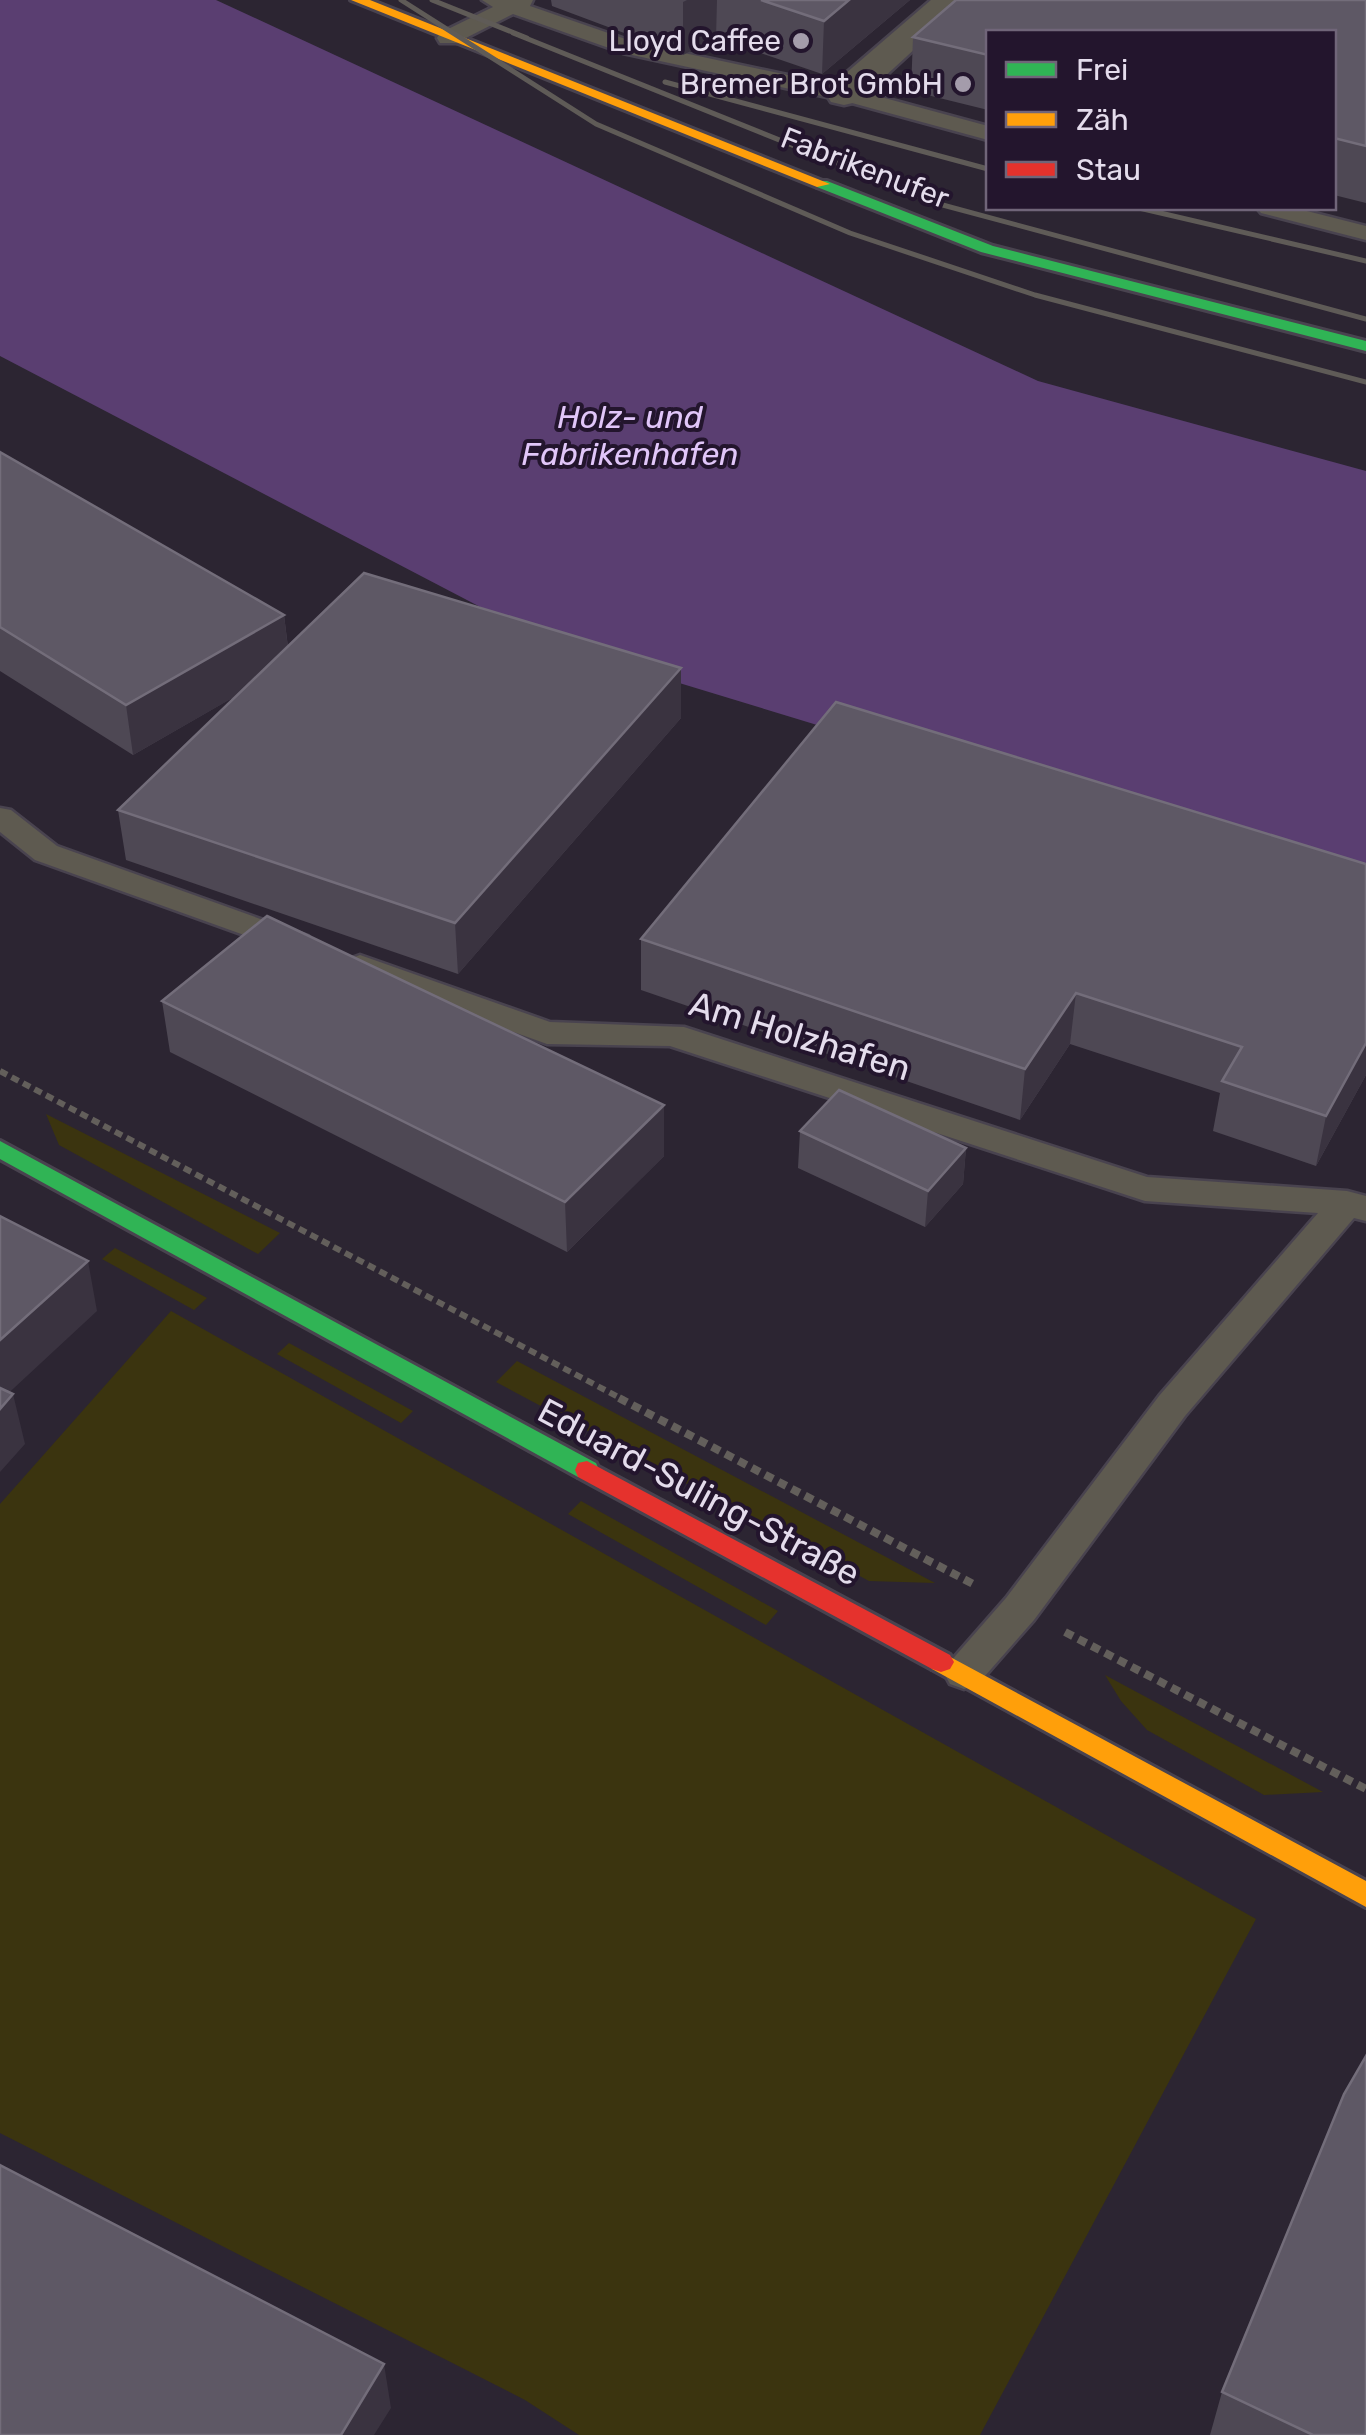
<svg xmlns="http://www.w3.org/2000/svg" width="1366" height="2435" font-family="Rubik,sans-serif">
  <rect width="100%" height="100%" fill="#2c2532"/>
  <path fill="#3b340f" d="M46 1114 280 1233 258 1254 59 1145Z
    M115 1248 207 1298 194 1310 102 1259Z
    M171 1311 1256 1919 980 2435H579L525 2400 0 2133V1504Z
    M289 1343 413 1411 401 1423 277 1354Z
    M517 1361 935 1583 869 1581 496 1382Z
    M581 1501 778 1611 766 1625 568 1514Z
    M1105 1675 1323 1792 1264 1795 1147 1730 1121 1701Z"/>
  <path fill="#5a3e71" d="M0 0H216L1038 381 1366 471V892L551 644 0 356Z"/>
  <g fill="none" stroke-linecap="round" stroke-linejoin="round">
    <defs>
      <path id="lane" d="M482 0H533L530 6 637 43 844 87 988 126V140L841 100 623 53 513 14 456 43H440L437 38 440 33 493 7Z
        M1257 208H1295L1366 226V240L1261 213Z
        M0 808 11 810 57 846 308 936 313 943 308 950 297 953 286 950 35 860 0 832Z
        M360 955 550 1022 684 1027 1147 1177 1347 1191 1366 1196V1221L1354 1218 1185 1416 1034 1620 978 1684 964 1689 950 1684 944 1673 950 1662 1006 1598 1159 1396 1318 1213 1145 1201 670 1046 547 1044 349 973 344 966 349 959Z"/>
      <path id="street" d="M931 0H968L857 102 844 105 831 102 826 94 831 86Z"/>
      <path id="fast" d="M817 181H827L993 246 1366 341V351L981 252 817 187Z
        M0 1141 596 1463 599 1470 596 1477H578L0 1159Z"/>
      <path id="slow" d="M351 0H370L830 184 817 187Z
        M941 1652 1366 1881V1907L932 1669 928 1662 932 1655Z"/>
      <path id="jam" d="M587 1461 950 1655 954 1662 950 1669 941 1672 932 1669 578 1477 575 1470 578 1463Z"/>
    </defs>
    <use href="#lane" stroke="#49434f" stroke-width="5"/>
    <use href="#street" stroke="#49434f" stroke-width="5"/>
    <use href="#fast" stroke="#49434f" stroke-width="6"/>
    <use href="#slow" stroke="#49434f" stroke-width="6"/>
    <use href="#jam" stroke="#49434f" stroke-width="6"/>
    <path stroke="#635f5b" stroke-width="6" stroke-dasharray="8 5" stroke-linecap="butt" d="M0 1071 624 1400"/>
    <path stroke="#635f5b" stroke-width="8" stroke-dasharray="9 6" stroke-linecap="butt" d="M619 1398 975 1585
      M1065 1632 1366 1789"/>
    <use href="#lane" fill="#5e5a50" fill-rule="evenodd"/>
    <use href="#street" fill="#5e5a50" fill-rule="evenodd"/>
    <use href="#fast" fill="#30b455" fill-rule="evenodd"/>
    <use href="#slow" fill="#ff9f0a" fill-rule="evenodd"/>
    <use href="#jam" fill="#e5322d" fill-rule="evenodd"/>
    <path stroke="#5f5b57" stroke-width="5" d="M401 0 596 124 850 233 1035 295 1366 382
      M432 0 527 38
      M513 33 939 204 1366 319
      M665 82 988 169
      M1139 208 1366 261"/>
  </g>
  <path fill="#4e4854" d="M551 0H910L822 74 716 38 683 55 552 6Z
    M1366 0V203L1334 195V32H988V110L911 91 913 37Z
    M0 452 284 615 288 647 681 718 458 974 126 860 118 810 239 694 133 755 0 671Z
    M836 702 1366 1075 1316 1166 1213 1131 1220 1093 1070 1044 1020 1120 641 990V939Z
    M162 1001 664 1156 567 1252 170 1052Z
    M800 1131 966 1148 963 1184 925 1227 798 1168Z
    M1222 2392 1366 2435H1210Z"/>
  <path fill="#3a3340" d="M687 0H717L716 38 683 55V2Z
    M849 0H910L822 74 824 21Z
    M284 615 290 665 133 755 126 705Z
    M681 668V718L458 974 455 923Z
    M1076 993 1070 1044 1020 1120 1025 1069Z
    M1366 1043V1075L1316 1166 1326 1116Z
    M664 1105V1156L567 1252 565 1202Z
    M966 1148 963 1184 925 1227 928 1191Z
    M88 1261 97 1311 0 1401V1340Z
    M13 1394 25 1444 0 1472V1409Z
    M384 2364 391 2408 374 2435H341Z"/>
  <path fill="#5e5865" stroke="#736d7a" stroke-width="2.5" d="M761 0H849L824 21Z
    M956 0H1366V146L1334 138V32H988V55L913 37Z
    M0 452 284 615 126 705 0 627Z
    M364 573 681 668 455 923 118 810Z
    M836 702 1366 864V1043L1326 1116 1222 1081 1242 1047 1076 993 1025 1069 641 939Z
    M267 916 664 1105 565 1202 162 1001Z
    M839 1090 966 1148 928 1191 800 1131Z
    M0 1216 88 1261 0 1340Z
    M0 1388 13 1394 0 1409Z
    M1366 2056V2435H1313L1222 2392 1344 2094Z
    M0 2165 384 2364 341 2435H0Z"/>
  <g fill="#a49cab" stroke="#23152d" stroke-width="4">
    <circle cx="801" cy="41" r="10"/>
    <circle cx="963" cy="84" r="10"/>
  </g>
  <g text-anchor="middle" stroke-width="8" stroke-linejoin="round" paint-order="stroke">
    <g font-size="30" fill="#e4dcec" stroke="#23152d" text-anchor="end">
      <text x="781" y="51">Lloyd Caffee</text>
      <text x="943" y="94">Bremer Brot GmbH</text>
    </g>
    <g font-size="30" fill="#e4dcec" stroke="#23152d">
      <text transform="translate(865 168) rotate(21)" y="10">Fabrikenufer</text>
    </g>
    <g font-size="32" font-style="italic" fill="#e1c6f9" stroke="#23152d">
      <text x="630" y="428">Holz- und<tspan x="630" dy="37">Fabrikenhafen</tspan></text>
    </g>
    <g font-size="35" fill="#e4dcec" stroke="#23152d">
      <text transform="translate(800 1036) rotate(17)" y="12">Am Holzhafen</text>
      <text transform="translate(699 1492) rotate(28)" y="12">Eduard-Suling-Straße</text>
    </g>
  </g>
  <rect x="986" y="30" width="350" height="180" fill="#23152d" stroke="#706579" stroke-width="2.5"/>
  <rect x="1006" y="62" width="50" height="15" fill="#30b455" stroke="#706579" stroke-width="2.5"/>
  <text x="1076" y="80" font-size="30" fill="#e4dcec">Frei</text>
  <rect x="1006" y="112" width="50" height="15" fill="#ff9f0a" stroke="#706579" stroke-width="2.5"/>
  <text x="1076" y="130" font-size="30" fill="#e4dcec">Zäh</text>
  <rect x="1006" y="162" width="50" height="15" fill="#e5322d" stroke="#706579" stroke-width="2.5"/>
  <text x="1076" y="180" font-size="30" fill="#e4dcec">Stau</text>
</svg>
